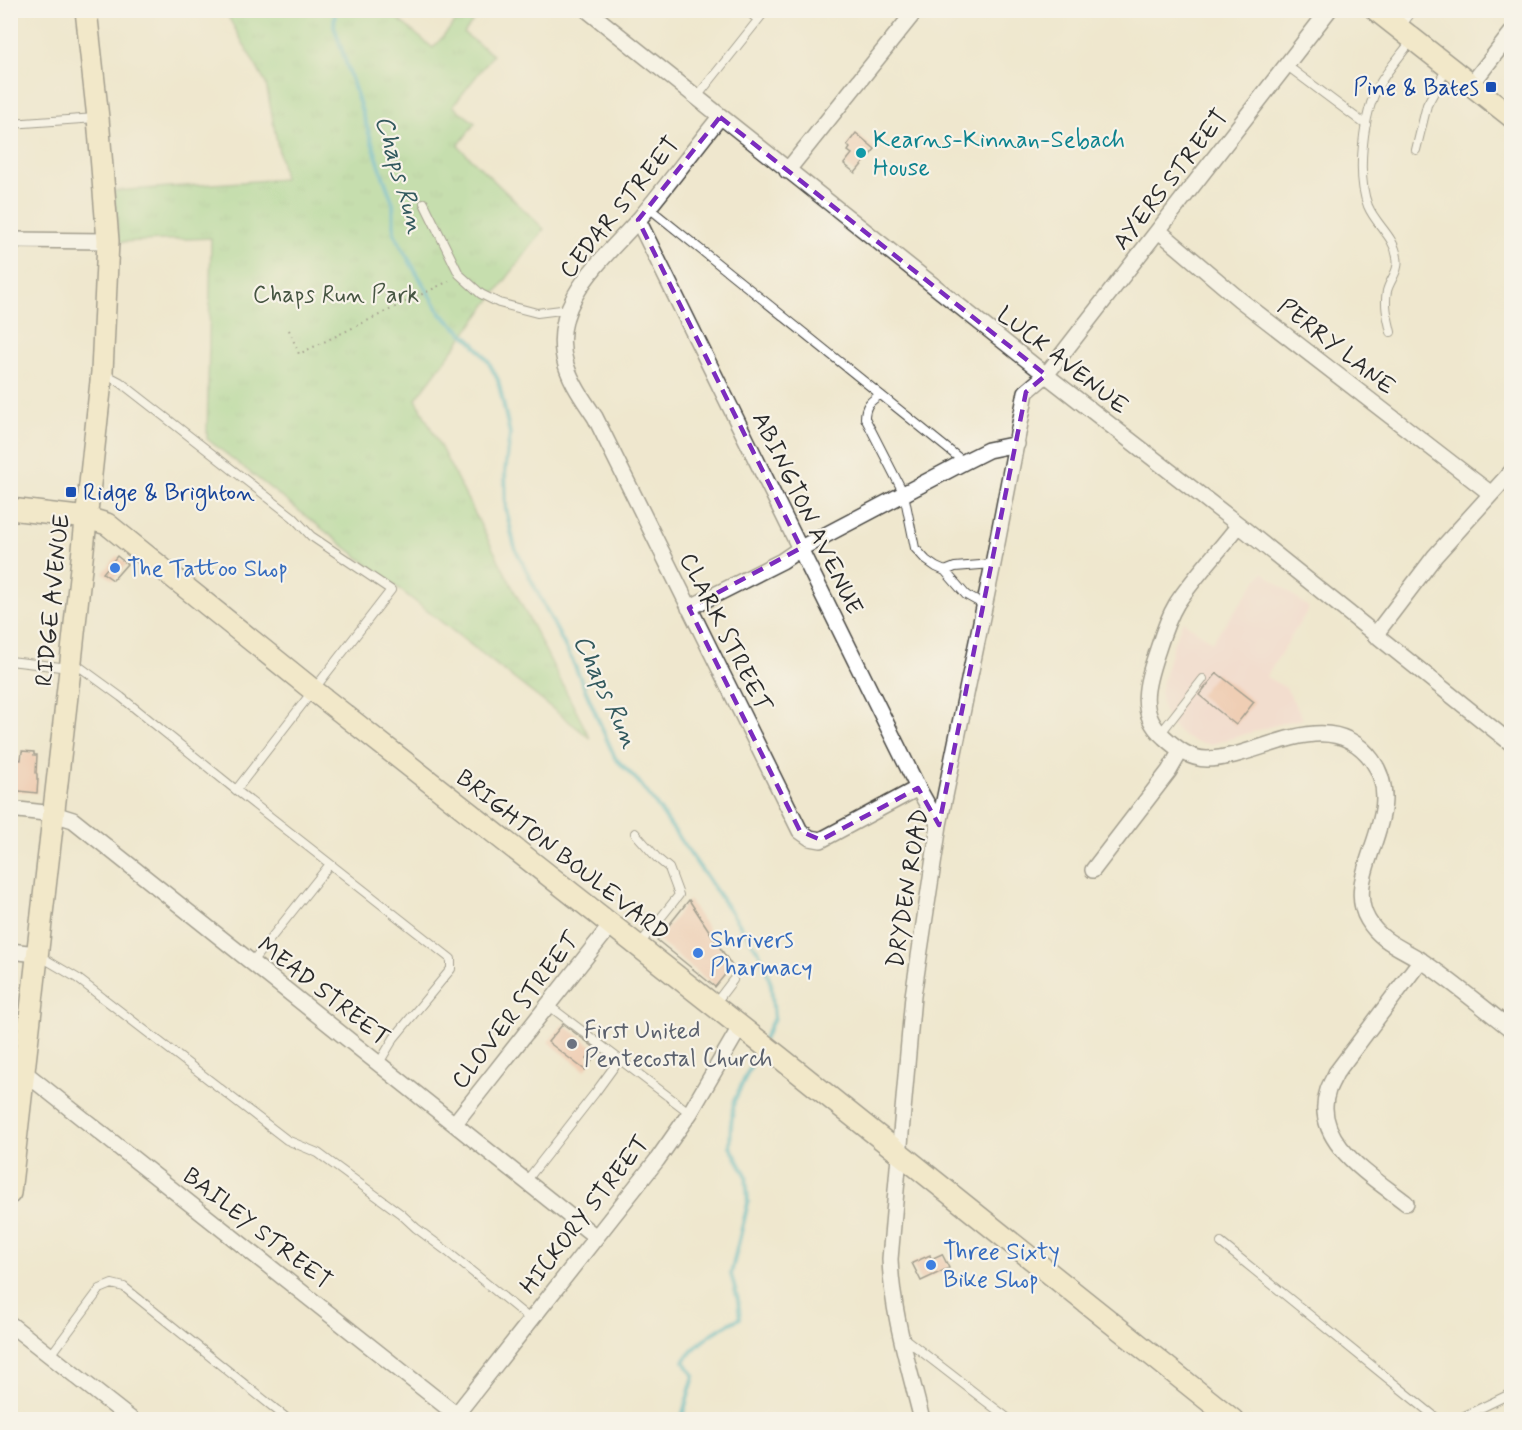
<svg xmlns="http://www.w3.org/2000/svg" width="1522" height="1430" font-family="Mynerve,sans-serif">
  <defs>
    <pattern id="grass-tufts" width="24" height="20" patternUnits="userSpaceOnUse" patternTransform="scale(1.5)"><rect width="24" height="20" fill="#95d388"/><path d="M3 7l-1-3M5 7V3M7 7l1-3M15 17l-1-3M17 17v-4M19 17l1-3" fill="none" stroke="#81b576"/></pattern>
  </defs>
  <rect width="100%" height="100%" fill="#f7f3e8"/>
  <filter id="ink" filterUnits="userSpaceOnUse"><feTurbulence type="fractalNoise" baseFrequency=".0167" numOctaves="2"/><feDisplacementMap in="SourceGraphic" scale="12" xChannelSelector="R" yChannelSelector="G"/><feConvolveMatrix kernelMatrix="1 2 1 2 8 2 1 2 1" color-interpolation-filters="sRGB"/></filter>
  <filter id="wash" filterUnits="userSpaceOnUse"><feTurbulence type="fractalNoise" baseFrequency=".008" numOctaves="4" result="noise"/><feDisplacementMap in="SourceGraphic" scale="24" xChannelSelector="R" yChannelSelector="G"/><feGaussianBlur stdDeviation="1.35" result="paint"/><feColorMatrix in="noise" values="0 0 0 0 0 0 0 0 0 0 0 0 0 0 0 0 0 1.4 0 .05"/><feComposite in="paint" operator="in"/></filter>
  <g filter="url(#wash)">
    <rect width="100%" height="100%" fill="#efe7ce"/>
    <path fill="#f7d0cf" d="M1263 572 1309 608 1266 677 1286 688 1303 719 1286 722 1212 744 1196 742 1185 737 1175 729 1167 719 1162 707 1160 692 1174 642 1183 621 1212 642Z"/>
    <path fill="url(#grass-tufts)" stroke="#607f5a" stroke-width="1.5" d="M225 11H388L433 48 465 11H481L464 33 493 55 453 106 475 123 458 146 544 229 416 399 590 738 207 439 211 238 119 242 114 191 284 179 266 84Z"/>
    <g fill="none" stroke-linecap="round" stroke-linejoin="round">
      <path stroke="#40aebe" stroke-width="4.5" d="M335 10 334 26 384 179 393 203 394 233 410 262 441 314 472 341 488 361 498 380 510 434 505 473 506 509 515 548 574 664 615 758 638 781 657 806 760 954 771 984 774 1018 764 1039
        M681 1420 694 1376 684 1361C697 1342 719 1328 740 1318L738 1300 731 1274 748 1203 746 1175 730 1146 731 1125 734 1101 759 1049"/>
    </g>
    <g id="blocks">
      <path fill="#f0af96" d="M856 133 875 149 855 173 844 164 852 154 848 151 850 148 847 145Z
        M117 556 127 564 113 580 103 573Z
        M1217 673 1254 702 1236 725 1199 695Z
        M22 751 34 752V755H37L36 773 37 774V779H38L37 793 10 790V759L21 760Z
        M689 900 732 966 715 987 657 940Z
        M563 1024 595 1048 587 1058 592 1061 585 1070 548 1042Z
        M942 1254 949 1268 921 1281 912 1263 930 1255 931 1259Z"/>
    </g>
  </g>
  <g filter="url(#ink)">
    <use href="#blocks" fill-opacity="0" stroke="#484743" stroke-width="1.5"/>
    <g fill="none" stroke-linecap="round" stroke-linejoin="round">
      <defs>
        <path id="lane" d="M747 10 758 20
          M1401 26 1413 10
          M1286 65 1366 125
          M696 98 766 10
          M10 124 96 118
          M1416 150 1427 105 1447 68
          M424 203 459 274 481 294 499 303 537 313 569 309
          M649 208 964 462
          M1391 332C1388 319 1384 305 1387 291 1390 279 1400 271 1397 257 1394 236 1376 225 1368 206 1356 175 1363 113 1379 85 1388 69 1401 55 1412 40
          M105 374 120 382 293 517 311 536 391 590 236 790
          M880 395C870 401 865 406 865 418L904 494 915 548 926 560 936 567 945 571 966 595 984 605
          M945 571 955 567 993 564
          M10 661 69 668
          M73 662 121 697 236 790 451 959V969L394 1038 379 1063
          M1160 734 1203 679
          M635 833 657 858 669 868 679 895 639 945
          M38 955 77 978 287 1140 318 1153 401 1214 416 1228 448 1252 530 1319
          M251 963 330 864
          M548 1005 690 1113
          M714 1005 733 980
          M527 1180 595 1093 619 1060
          M1221 1243 1439 1420
          M904 1338 1010 1420
          M51 1355 100 1289 112 1284 124 1287 289 1420
          M1456 1420 1512 1393"/>
        <path id="street" d="M587 10 1046 375 1239 525 1512 744
          M1471 85 1512 32
          M720 117C693 150 668 185 640 218 605 258 547 303 566 365 572 384 584 401 595 417L800 831 810 838 821 840 918 788
          M787 171 916 10
          M638 220 918 788 939 825
          M1159 231 1239 299 1490 493
          M10 240 108 241
          M1239 525C1219 551 1195 576 1177 603 1168 618 1163 633 1158 649 1148 679 1135 712 1164 737 1176 748 1190 759 1207 759 1261 758 1329 702 1372 760 1411 814 1340 873 1368 920 1381 942 1402 948 1422 961 1453 982 1482 1007 1512 1030
          M689 608 782 561 801 548 964 462 988 450 1017 444
          M1375 635 1435 556 1512 471
          M10 809 54 814 73 820 596 1237
          M1093 870 1169 771 1180 752
          M10 951 37 954
          M24 1072 463 1420
          M455 1123 611 925
          M1406 1203C1373 1177 1310 1141 1328 1090 1330 1084 1334 1078 1336 1073L1421 960
          M10 1324 132 1420
          M452 1420 657 1160 690 1113 740 1027
          M922 1420C909 1367 892 1314 890 1259L913 996 939 825 993 564 1026 392 1046 375 1329 10"/>
        <path id="secondary" d="M1376 10 1512 117
          M10 509 87 518 107 524 313 690 778 1056 1233 1420
          M10 1193 71 661 102 372 108 241 98 118 86 10"/>
      </defs>
      <use href="#lane" stroke="#484743" stroke-width="10"/>
      <use href="#street" stroke="#484743" stroke-width="18"/>
      <use href="#secondary" stroke="#484743" stroke-width="24"/>
      <path stroke="#484743" stroke-width="2" stroke-dasharray="1.5 4.5" stroke-linecap="butt" d="M289 330 299 354 449 281"/>
      <use href="#lane" stroke="#fff" stroke-width="8"/>
      <use href="#street" stroke="#fff" stroke-width="15"/>
      <use href="#secondary" stroke="#f7e9c3" stroke-width="21"/>
    </g>
  </g>
  <path d="M0 0H1522V1430H0ZM720 117 1046 375 1026 392 939 825 918 788 821 840 800 831 689 608 801 548 638 220Z" fill="#efe7ce" fill-opacity=".55" fill-rule="evenodd"/>
  <path fill="none" stroke="#7b2cbf" stroke-width="4.5" stroke-dasharray="12 8" stroke-linejoin="round" d="M720 117 1046 375 1026 392 939 825 918 788 821 840 800 831 689 608 801 548 638 220Z"/>
  <g fill="#1a4fb4" stroke="#f7f3e8" stroke-width="2">
    <rect x="1485" y="81" width="12" height="12" rx="3"/>
    <rect x="65" y="486" width="12" height="12" rx="3"/>
  </g>
  <circle fill="#0f9aa8" stroke="#f7f3e8" stroke-width="2" cx="861" cy="153" r="6"/>
  <g fill="#3f7fe0" stroke="#f7f3e8" stroke-width="2">
    <circle cx="115" cy="568" r="6"/>
    <circle cx="698" cy="953" r="6"/>
    <circle cx="931" cy="1265" r="6"/>
  </g>
  <circle fill="#6b7280" stroke="#f7f3e8" stroke-width="2" cx="572" cy="1044" r="6"/>
  <g text-anchor="middle" stroke-width="4.5" stroke-linejoin="round" paint-order="stroke">
    <g font-size="24" fill="#164399" stroke="#f7f3e8" text-anchor="end">
      <text x="1479" y="95">Pine &amp; Bates</text>
      <text x="83" y="500" text-anchor="start">Ridge &amp; Brighton</text>
    </g>
    <g font-size="24" fill="#0d838f" stroke="#f7f3e8" text-anchor="start">
      <text x="873" y="147">Kearns-Kinnan-Sebach<tspan x="873" dy="28">House</tspan></text>
    </g>
    <g font-size="24" fill="#2b2b2b" stroke="#f7f3e8">
      <text transform="translate(1170 179) rotate(-52)" y="8">AYERS STREET</text>
      <text transform="translate(619 207) rotate(-51)" y="8">CEDAR STREET</text>
      <text transform="translate(1337 346) rotate(38)" y="8">PERRY LANE</text>
      <text transform="translate(1063 360) rotate(38)" y="8">LUCK AVENUE</text>
      <text transform="translate(808 513) rotate(64)" y="8">ABINGTON AVENUE</text>
      <text transform="translate(52 600) rotate(-84)" y="8">RIDGE AVENUE</text>
      <text transform="translate(726 632) rotate(63)" y="8">CLARK STREET</text>
      <text transform="translate(563 855) rotate(38)" y="8">BRIGHTON BOULEVARD</text>
      <text transform="translate(907 888) rotate(-81)" y="8">DRYDEN ROAD</text>
      <text transform="translate(324 991) rotate(38)" y="8">MEAD STREET</text>
      <text transform="translate(515 1010) rotate(-52)" y="8">CLOVER STREET</text>
      <text transform="translate(584 1214) rotate(-52)" y="8">HICKORY STREET</text>
      <text transform="translate(258 1228) rotate(38)" y="8">BAILEY STREET</text>
    </g>
    <g font-size="24" fill="#465542" stroke="#f7f3e8">
      <text x="336" y="302">Chaps Run Park</text>
    </g>
    <g font-size="24" fill="#366cbe" stroke="#f7f3e8" text-anchor="start">
      <text x="127" y="576">The Tattoo Shop</text>
      <text x="710" y="947">Shrivers<tspan x="710" dy="28">Pharmacy</tspan></text>
      <text x="943" y="1259">Three Sixty<tspan x="943" dy="28">Bike Shop</tspan></text>
    </g>
    <g font-size="24" fill="#5b616d" stroke="#f7f3e8" text-anchor="start">
      <text x="584" y="1038">First United<tspan x="584" dy="28">Pentecostal Church</tspan></text>
    </g>
    <g font-size="26" font-style="italic" fill="#32595e" stroke="#f7f3e8">
      <text transform="translate(401 174) rotate(74)" y="9">Chaps Run</text>
      <text transform="translate(607 691) rotate(65)" y="9">Chaps Run</text>
    </g>
  </g>
  <rect width="1522" height="1430" fill="none" stroke="#f7f3e8" stroke-width="36"/>
</svg>
